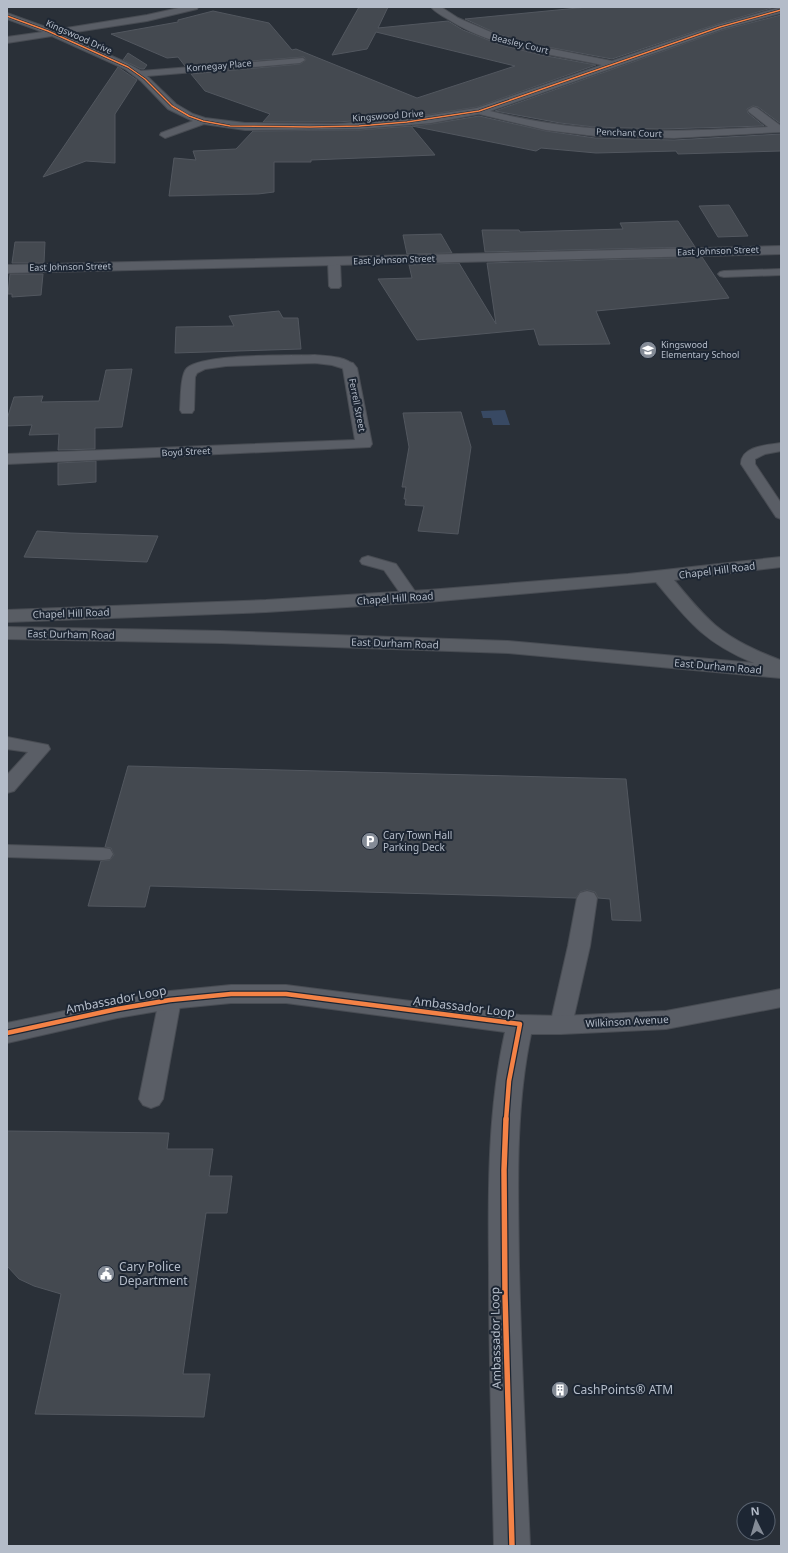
<svg xmlns="http://www.w3.org/2000/svg" width="788" height="1553" font-family="'Noto Sans',sans-serif">
  <rect width="100%" height="100%" fill="#2a3038"/>
  <path fill="#384963" d="M505 410 510 425H493L491 418H483L481 411Z"/>
  <path fill="#444950" stroke="#52575f" d="M359 7H388L378 28 448 21 463 30 501 45 541 55 596 65 477 107 407 118 335 122H263L270 114 205 91 191 74 300 64 306 60 304 57 185 66 178 57 167 58 111 34 178 22V20L213 11 269 23 292 50 296 49 417 98 515 66 376 32 367 49 332 55Z
    M588 7H775L717 24 612 59 542 46 500 35 465 19Z
    M781 15V124L758 107 753 106 747 109 748 113 764 126 662 129 594 127 560 123 495 111 723 30Z
    M128 53 147 65 144 69H141L123 60Z
    M118 67 137 80 115 114V163L86 161 43 177Z
    M479 116 546 131 595 138 674 140 781 134V151L678 154 676 151 596 153 541 148 536 151 412 126 431 124Z
    M411 126 435 155 311 160V162H274V192L258 194 169 196 174 158 196 160 193 151 236 149 253 131 359 130Z
    M729 205 748 236 718 237 699 206Z
    M678 221 695 247 485 252 482 230H519L520 232 623 229 620 223Z
    M441 234 452 253 407 254 403 235Z
    M15 242H45L44 263H12Z
    M702 257 729 298 596 311 610 344 539 345 534 329 417 340 378 279 412 278 409 265 459 263 496 324 487 263Z
    M10 274H43L41 295 12 297V294H8Z
    M279 311 283 318H298L301 349 175 353 176 327 234 326 229 316Z
    M132 369 122 427 95 428V449L58 450 59 434 29 435 32 425 7 426V419L14 397 43 396 41 402 99 401 106 370Z
    M461 412 471 447 458 534 418 531 424 506 405 505 406 499H404L406 487H402L409 447 403 413Z
    M96 461V482L58 485V463Z
    M37 531 70 533 158 536 147 562 24 557Z
    M128 766 626 779 641 921 612 920 610 899 598 898 595 892 587 890 580 892 576 898 150 886 145 907 88 906 101 861 110 860 114 855 111 848 105 847Z
    M7 1131 169 1133 167 1149H213L209 1176H232L227 1213H206L183 1374H210L204 1417 35 1414 61 1294 34 1286 19 1279 7 1266Z"/>
  <g fill="none" stroke-linecap="round" stroke-linejoin="round">
    <defs>
      <path id="lane" d="M334 259 340 262 341 286 339 288H331L329 286 328 262Z
        M781 269V275L724 277 720 276 718 274 720 272 724 271Z
        M315 355C326 356 347 356 354 366L353 369 348 370 332 365 315 363 226 366 205 369 197 373 195 377 194 410 192 413H182L180 410C181 400 180 375 187 368 204 353 290 356 315 355Z
        M781 443V451L765 454 755 459V464L781 503V519L776 517 741 464C741 446 767 445 781 443Z
        M368 556 396 564 419 597 417 600 411 602 405 600 384 570 362 564 360 561 362 558Z
        M7 737 48 745 50 749 14 791 7 793V775L28 752 7 749Z
        M7 845 103 848 110 849 113 854 110 859 103 860 7 857Z
        M587 891 594 893 597 898 590 946 572 1025 569 1031 561 1033 553 1031 550 1025 568 946 577 898 580 893Z
        M170 992 178 994 181 1000 163 1099 159 1105 151 1108 143 1105 139 1099 159 1000 162 994Z"/>
      <path id="street" d="M183 7H198L197 9 147 21 63 34 125 62 141 71 303 58 305 60 300 63 147 76 176 104 193 114 205 118 245 123 335 124 407 119 477 108 602 65C550 54 491 48 446 18 441 15 435 12 431 7H441L458 18 500 36 542 47 612 61 717 25 781 7V13L723 29 490 111C586 136 670 132 768 127L749 112 748 110 753 107 757 108 781 126V132L674 138 595 136 546 130 479 114 431 123 359 129 245 130 204 124 165 138 160 135 161 133 193 121 168 109 141 81 125 69 52 36 7 43V37L43 32 7 19V13L54 30 147 15Z
        M781 246V254L7 273V265Z
        M348 362 353 363 357 368 372 444 370 447 7 464V454L355 440 343 369 341 366 343 363Z
        M231 985H286L520 1015 561 1016 666 1011 781 989V1007L666 1029 561 1034H531C515 1110 518 1188 519 1265 521 1359 526 1452 530 1546H494C492 1453 489 1360 489 1267 488 1188 488 1109 505 1032L286 1003H231L170 1009 117 1018 7 1043V1023L117 1000 170 991Z"/>
      <path id="secondary" d="M781 557V567L674 580C687 596 700 612 715 625 734 641 757 651 780 660L781 678 508 653 221 643 7 639V627L221 631 508 641 754 663C705 643 689 622 656 582L428 602 266 612 7 622V610L266 600 428 590 628 574Z"/>
    </defs>
    <use href="#lane" stroke="#484c53" stroke-width="2"/>
    <use href="#street" stroke="#484c53" stroke-width="2"/>
    <use href="#secondary" stroke="#484c53" stroke-width="2"/>
    <use href="#lane" fill="#5a5e66" fill-rule="evenodd"/>
    <use href="#street" fill="#5a5e66" fill-rule="evenodd"/>
    <use href="#secondary" fill="#595d64" fill-rule="evenodd"/>
    <defs>
      <path id="cycleway-far2" d="M7 16 48 31 128 67 145 79 172 106 189 116 203 121 230 126 310 127 359 126 407 122 479 111 720 27 781 10"/>
      <path id="cycleway-far1" d="M7 1033 117 1009 170 1000 231 994H286L520 1024 509 1081 506 1120"/>
      <path id="cycleway" d="M506 1119 504 1170 505 1295 512 1546"/>
    </defs>
    <use href="#cycleway-far2" stroke="#1d2633" stroke-width="2.5"/>
    <use href="#cycleway-far1" stroke="#1d2633" stroke-width="7"/>
    <use href="#cycleway" stroke="#1d2633" stroke-width="8"/>
    <use href="#cycleway-far2" stroke="#f48246" stroke-width="1.5"/>
    <use href="#cycleway-far1" stroke="#f48246" stroke-width="4.5"/>
    <use href="#cycleway" stroke="#f48246" stroke-width="5.5"/>
  </g>
  <defs>
    <symbol id="school-disc" viewBox="-11 -11 22 22"><circle r="9.5" fill="#848b96" stroke="#1d2633"/><path d="M0-5L7-2L0 1L-7-2ZM-4 1L0 2.5L4 1V4Q0 6-4 4Z" fill="#fff"/></symbol>
    <symbol id="parking-disc" viewBox="-11 -11 22 22"><circle r="9.5" fill="#848b96" stroke="#1d2633"/><path d="M-3.5-5.5H1a3.5 3.5 0 0 1 0 7H-1V5.5H-3.5ZM-1-3.4V-.6H.8a1.4 1.4 0 0 0 0-2.8Z" fill="#fff"/></symbol>
    <symbol id="civic-disc" viewBox="-11 -11 22 22"><circle r="9.5" fill="#848b96" stroke="#1d2633"/><path d="M-.6-6.5H3V-4.5H.6V-3L4-1V1h2V6H-6V1h2V-1L-.6-3ZM-1.2 2.5V6h2.4V2.5Z" fill="#fff"/></symbol>
    <symbol id="building-disc" viewBox="-11 -11 22 22"><circle r="9.5" fill="#848b96" stroke="#1d2633"/><path d="M-4-6H4V6H1V3H-1V6H-4ZM-2.5-4.3h1.7v1.8h-1.7ZM.8-4.3h1.7v1.8H.8ZM-2.5-1h1.7V.8h-1.7ZM.8-1h1.7V.8H.8Z" fill="#fff"/></symbol>
  </defs>
  <g fill-rule="evenodd">
    <use href="#school-disc" x="638" y="340" width="20" height="20"/>
    <use href="#parking-disc" x="360" y="831" width="20" height="20"/>
    <use href="#civic-disc" x="96" y="1264" width="20" height="20"/>
    <use href="#building-disc" x="550" y="1380" width="20" height="20"/>
  </g>
  <g text-anchor="middle" stroke-width="4" stroke-linejoin="round" paint-order="stroke">
    <g font-size="9" fill="#b4bcc9" stroke="#1d2633">
      <text transform="translate(79 37) rotate(24)" y="3">Kingswood Drive</text>
      <text transform="translate(520 44) rotate(14)" y="3">Beasley Court</text>
      <text transform="translate(219 66) rotate(-5)" y="3">Kornegay Place</text>
      <text transform="translate(388 116) rotate(-4)" y="3">Kingswood Drive</text>
      <text transform="translate(629 133) rotate(2)" y="3">Penchant Court</text>
      <text transform="translate(718 251) rotate(-2)" y="3">East Johnson Street</text>
      <text transform="translate(394 260) rotate(-2)" y="3">East Johnson Street</text>
      <text transform="translate(70 267) rotate(-1)" y="3">East Johnson Street</text>
      <text transform="translate(357 405) rotate(79)" y="3">Ferrell Street</text>
      <text transform="translate(186 452) rotate(-3)" y="3">Boyd Street</text>
    </g>
    <g font-size="9" fill="#b4bcc9" stroke="#1d2633" text-anchor="start">
      <text x="661" y="348">Kingswood<tspan x="661" dy="10">Elementary School</tspan></text>
    </g>
    <g font-size="10" fill="#b4bcc9" stroke="#1d2633">
      <text transform="translate(717 570) rotate(-7)" y="4">Chapel Hill Road</text>
      <text transform="translate(395 598) rotate(-4)" y="4">Chapel Hill Road</text>
      <text transform="translate(71 613) rotate(-2)" y="4">Chapel Hill Road</text>
      <text transform="translate(71 634) rotate(1)" y="4">East Durham Road</text>
      <text transform="translate(395 643) rotate(2)" y="4">East Durham Road</text>
      <text transform="translate(718 666) rotate(5)" y="4">East Durham Road</text>
      <text transform="translate(627 1021) rotate(-3)" y="4">Wilkinson Avenue</text>
    </g>
    <g font-size="10" fill="#b4bcc9" stroke="#1d2633" text-anchor="start">
      <text x="383" y="839">Cary Town Hall<tspan x="383" dy="12">Parking Deck</tspan></text>
    </g>
    <g font-size="12" fill="#b4bcc9" stroke="#1d2633">
      <text transform="translate(116 1000) rotate(-11)" y="4">Ambassador Loop</text>
      <text transform="translate(464 1007) rotate(7)" y="4">Ambassador Loop</text>
      <text transform="translate(496 1338) rotate(-91)" y="4">Ambassador Loop</text>
    </g>
    <g font-size="12" fill="#b4bcc9" stroke="#1d2633" text-anchor="start">
      <text x="119" y="1271">Cary Police<tspan x="119" dy="14">Department</tspan></text>
      <text x="573" y="1394">CashPoints® ATM</text>
    </g>
  </g>
  <rect width="788" height="1553" fill="none" stroke="#b4bcc9" stroke-width="16"/>
  <g transform="translate(756 1521) rotate(355)"><circle r="19" fill="#1d2633" stroke="#59626f"/>
  <path d="M0-3L7 15L0 10L-7 15Z" fill="#848b96"/>
  <text y="-6" font-size="11" font-weight="bold" text-anchor="middle" fill="#b4bcc9">N</text>
  </g>
</svg>
